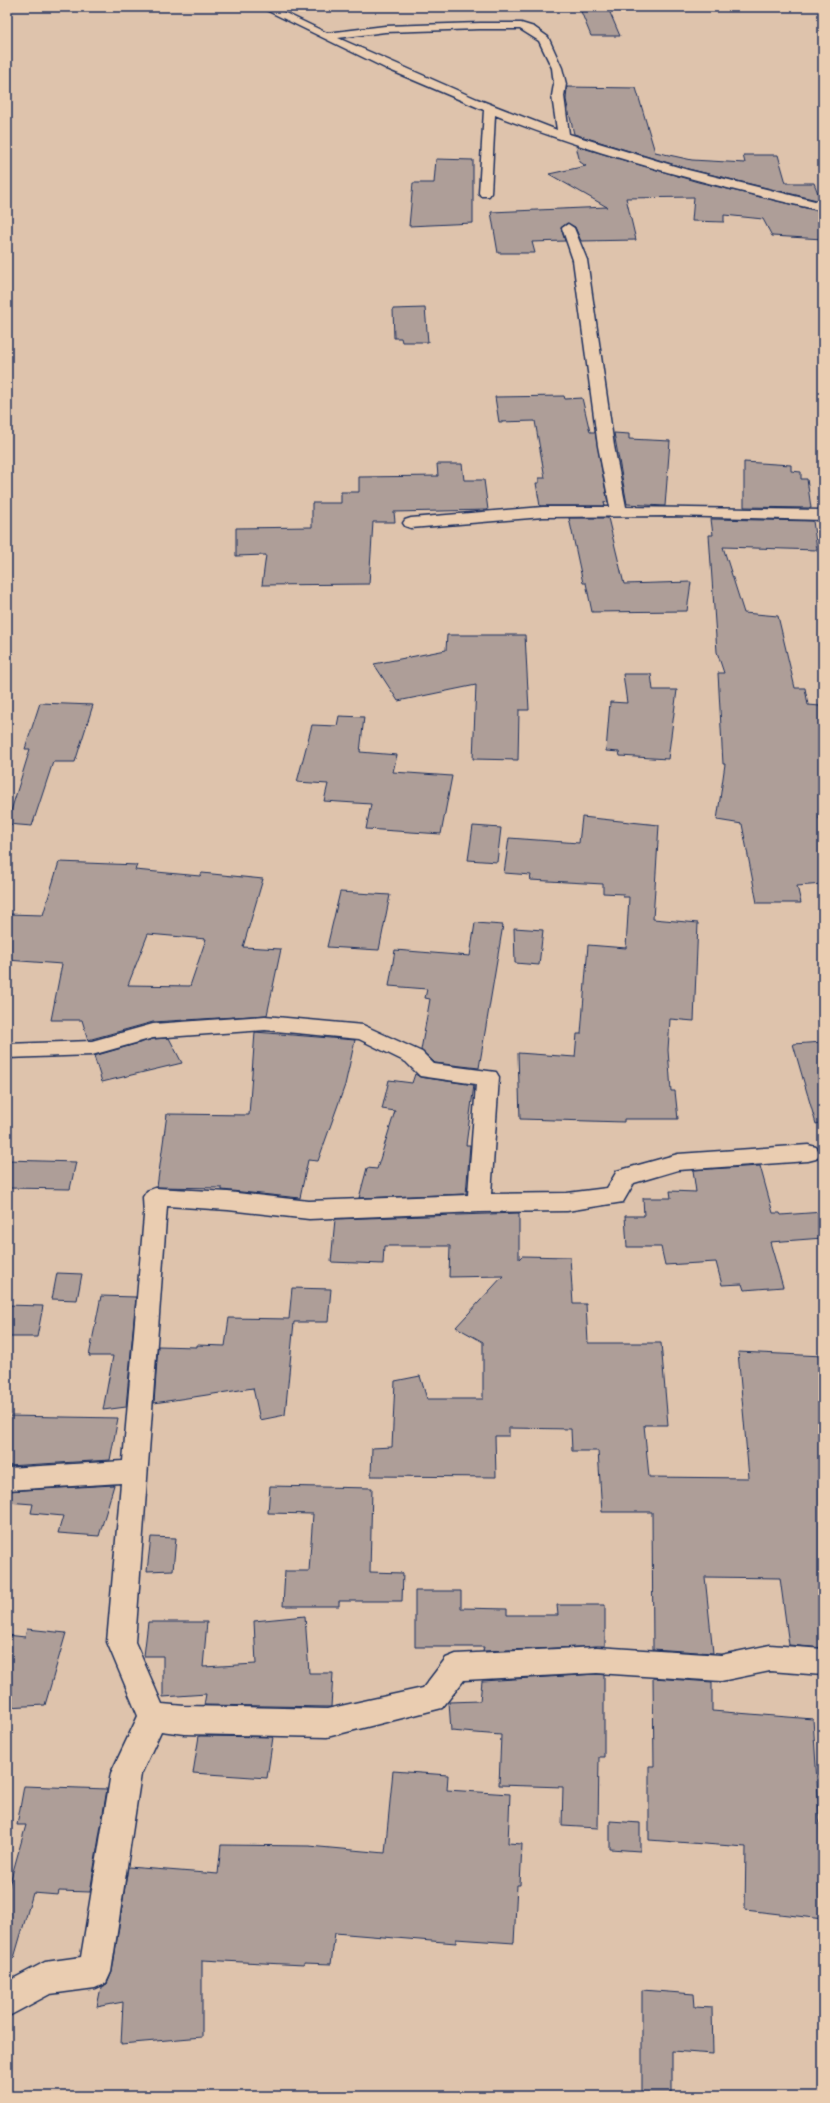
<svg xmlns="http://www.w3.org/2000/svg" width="830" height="2103" font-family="Sriracha,sans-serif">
  <rect width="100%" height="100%" fill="#dec3ac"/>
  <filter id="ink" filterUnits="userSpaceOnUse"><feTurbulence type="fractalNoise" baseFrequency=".025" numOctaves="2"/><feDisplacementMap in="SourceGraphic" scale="8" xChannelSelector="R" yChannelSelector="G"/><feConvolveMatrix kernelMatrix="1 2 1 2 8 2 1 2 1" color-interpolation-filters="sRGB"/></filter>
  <g filter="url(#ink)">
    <path fill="#ae9e98" stroke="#1b2f5e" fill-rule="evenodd" d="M608 8 620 36H591L580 9Z
      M567 87 636 88 655 152 692 160 745 163 743 155H778L786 183H814L821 201 688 169 574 134 566 100Z
      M576 146 698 182 823 212V239L772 236 763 219 724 215V222L692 221 694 197 626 198 636 240 581 241 575 227 567 223 561 228 565 241 532 242 535 253H498L491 212 607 207 549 174 586 166 580 162Z
      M436 159 473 160V223L409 226 413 183H434Z
      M425 308 428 342H402L401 338H394L393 309Z
      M564 396 565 399 582 398 590 432H595L608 503 604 502 605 506H540L536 483H539V478H545L535 421 499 422 495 397Z
      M614 433 629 434V439L670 441 665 506 627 504Z
      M744 462 791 465V471L801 472V479H807L811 508 744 507Z
      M437 464H462L464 480H484L488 510 394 512 395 522H373L369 584 262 585 266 555 236 556V528L312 527V503H341V492H359V477L438 476Z
      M569 518H608L624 584 691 582 687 611 592 612 586 583H583Z
      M711 519 813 521 817 550 723 547 744 613 778 616 795 688H805L808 705 820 706 823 727V771L819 819H823V884L797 886 801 903H757L742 824 717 820 725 764H723L718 673H724L717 652 709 535H713Z
      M447 635H525L529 710H519L518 760 473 759 476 685 398 701 374 664 446 650Z
      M623 674H651L653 690H677L668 759 620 756 619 752 606 751 610 702 627 703Z
      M40 703 93 705 75 762H53L32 826 7 824 30 749H25Z
      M339 716 364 717 360 752 397 755 393 772 452 776 441 834 366 829 371 804 324 801 328 784 297 782 312 725 337 726Z
      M582 817 659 825 653 919 698 923 694 1021 670 1019 668 1050 671 1091H675L678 1119H624V1122L520 1119 518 1053 575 1057 577 1034H581L588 945 626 948 629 897H623V894L603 893V884L530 880 531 875 504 873 509 838 579 843Z
      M473 826 501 828 497 862 468 860Z
      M59 862 137 865 135 870 200 876 202 873 263 879 243 947 281 949 267 1015 153 1022 88 1040 82 1020H51L62 964 7 960V914L43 915ZM148 934 206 939 190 986 128 985Z
      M340 892 390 895 379 950 327 947Z
      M475 923 503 925 479 1068 435 1063 421 1050 430 999 425 998 427 989 389 986 395 950 470 956Z
      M514 928 543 930 539 965 515 963Z
      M255 1032 355 1040 345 1085 318 1161 308 1160 300 1198 222 1190V1188L157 1187 167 1114 249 1115Z
      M169 1038 182 1063 102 1082 94 1056 153 1039Z
      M823 1042V1122L816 1124 793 1044Z
      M415 1074 420 1077 474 1085 466 1145H470L466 1194 359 1198 367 1168 377 1169 395 1111 382 1109 389 1080 412 1083Z
      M7 1160 76 1162 70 1189 7 1188Z
      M760 1166 773 1213H780L781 1215 823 1212V1238L770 1242 783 1287 744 1290 742 1284 722 1285 716 1262 665 1265 661 1247H627L625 1216H644L643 1198H671L670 1191 696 1192 693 1170Z
      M519 1213V1259L522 1256 570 1257 573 1304H586L588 1343H661L668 1425H644L649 1477 749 1478 738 1352 823 1356V1648L789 1645 780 1578 705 1577 713 1653 653 1649 652 1512H602L598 1451H572L571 1429 509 1428V1436H495L496 1477 371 1476 372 1448 392 1447 395 1381 420 1376 427 1399H483V1342L456 1327 503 1276 449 1277 450 1246H384L383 1264 331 1262 335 1219Z
      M57 1273 82 1274 77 1300 52 1299Z
      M292 1288 331 1289 328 1322H294L285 1415 260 1420 253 1388 154 1403 158 1346 197 1347V1345L225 1346 229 1318 289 1319Z
      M101 1296 136 1297 126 1407 103 1410 113 1356H89Z
      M7 1305 43 1306 37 1337H7Z
      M7 1416 118 1418 110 1460 7 1466Z
      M114 1485 99 1536 58 1533 63 1516 31 1513 33 1504 7 1502V1491Z
      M270 1486 372 1488 370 1572 403 1573 402 1601H339V1606H283L285 1571H309L313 1514 268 1513Z
      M151 1537 176 1538 173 1570 147 1571Z
      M415 1591H461V1608L507 1609V1615H558L557 1605H605V1646L483 1651 484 1647H415Z
      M305 1616 309 1673H333L331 1707 204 1705 206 1694 163 1697V1656H144L148 1622H207L203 1667 256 1664 254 1621Z
      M27 1629 66 1633 45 1705 7 1707V1635L25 1637Z
      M597 1674 604 1675V1757H599L598 1828 562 1826 563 1787 499 1785 501 1735 451 1731 449 1702 480 1701 482 1681Z
      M653 1678 712 1682V1711L813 1719 823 1875V1919L745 1910 746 1847 649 1840V1766H654Z
      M199 1736 273 1737 267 1778 193 1773Z
      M393 1771 448 1775 447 1790 510 1794 508 1843 522 1844 520 1885H517L514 1943 456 1939V1943L335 1933 331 1964 304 1963V1965L202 1960V2037L121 2044 123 2002 97 2007 101 1987 107 1984 112 1972 128 1867 218 1874 221 1845 309 1846 385 1853Z
      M24 1786 107 1789 90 1892 59 1891 58 1895 33 1893 14 1958 7 1957V1893L26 1825H17Z
      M610 1821 640 1823V1851L610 1849Z
      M642 1990 694 1994 695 2007 712 2008 713 2054 672 2051V2096H642Z"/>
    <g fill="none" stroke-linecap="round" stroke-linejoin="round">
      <defs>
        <path id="minor" d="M260 7H273L327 33 385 26 480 23H521L534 27 548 37 562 68 566 84 564 96 569 134 688 170 823 203V211C712 185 601 157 495 115L491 193 489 196H481L479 193 484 110 385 68ZM480 29H520L539 41 552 68 554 84 552 96 557 130 477 99 338 38 385 32Z
          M568 224 574 228 587 260 614 446 626 507 823 510V520L671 516 543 517 411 528 405 526 403 523 405 520 411 518 543 507H610L598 446 573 260 562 228Z
          M265 1016 363 1025 422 1052 434 1064 496 1072 499 1077 491 1194 567 1193 607 1188 617 1171 678 1154 808 1145 816 1147 820 1153 816 1159 808 1161 678 1170 634 1183 623 1202 567 1211 479 1212 309 1219 228 1210 167 1206 135 1642 162 1704 184 1706 327 1709 423 1688 446 1658 456 1654 597 1647 721 1655 770 1645 823 1649V1675L770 1671 721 1681 597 1673 464 1680 442 1708 327 1737 184 1734 161 1731 141 1774 111 1972 106 1983 95 1988 50 1994 7 2017V1982L45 1962 81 1957 111 1773 138 1716 107 1642 121 1483 7 1490V1468L123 1461 144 1216 143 1197 147 1191 155 1188 228 1192 309 1201 468 1195 476 1084 420 1076 406 1062 359 1039 265 1030 153 1038 92 1055 7 1058V1044L92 1041 153 1024Z"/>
      </defs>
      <use href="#minor" stroke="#1b2f5e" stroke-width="3"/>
      <use href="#minor" fill="#eacdb1" fill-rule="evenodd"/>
    </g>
  </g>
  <rect width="830" height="2103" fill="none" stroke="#eacdb1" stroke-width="24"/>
  <rect x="12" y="12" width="806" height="2079" fill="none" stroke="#1b2f5e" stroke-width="1.5" filter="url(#ink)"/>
</svg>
